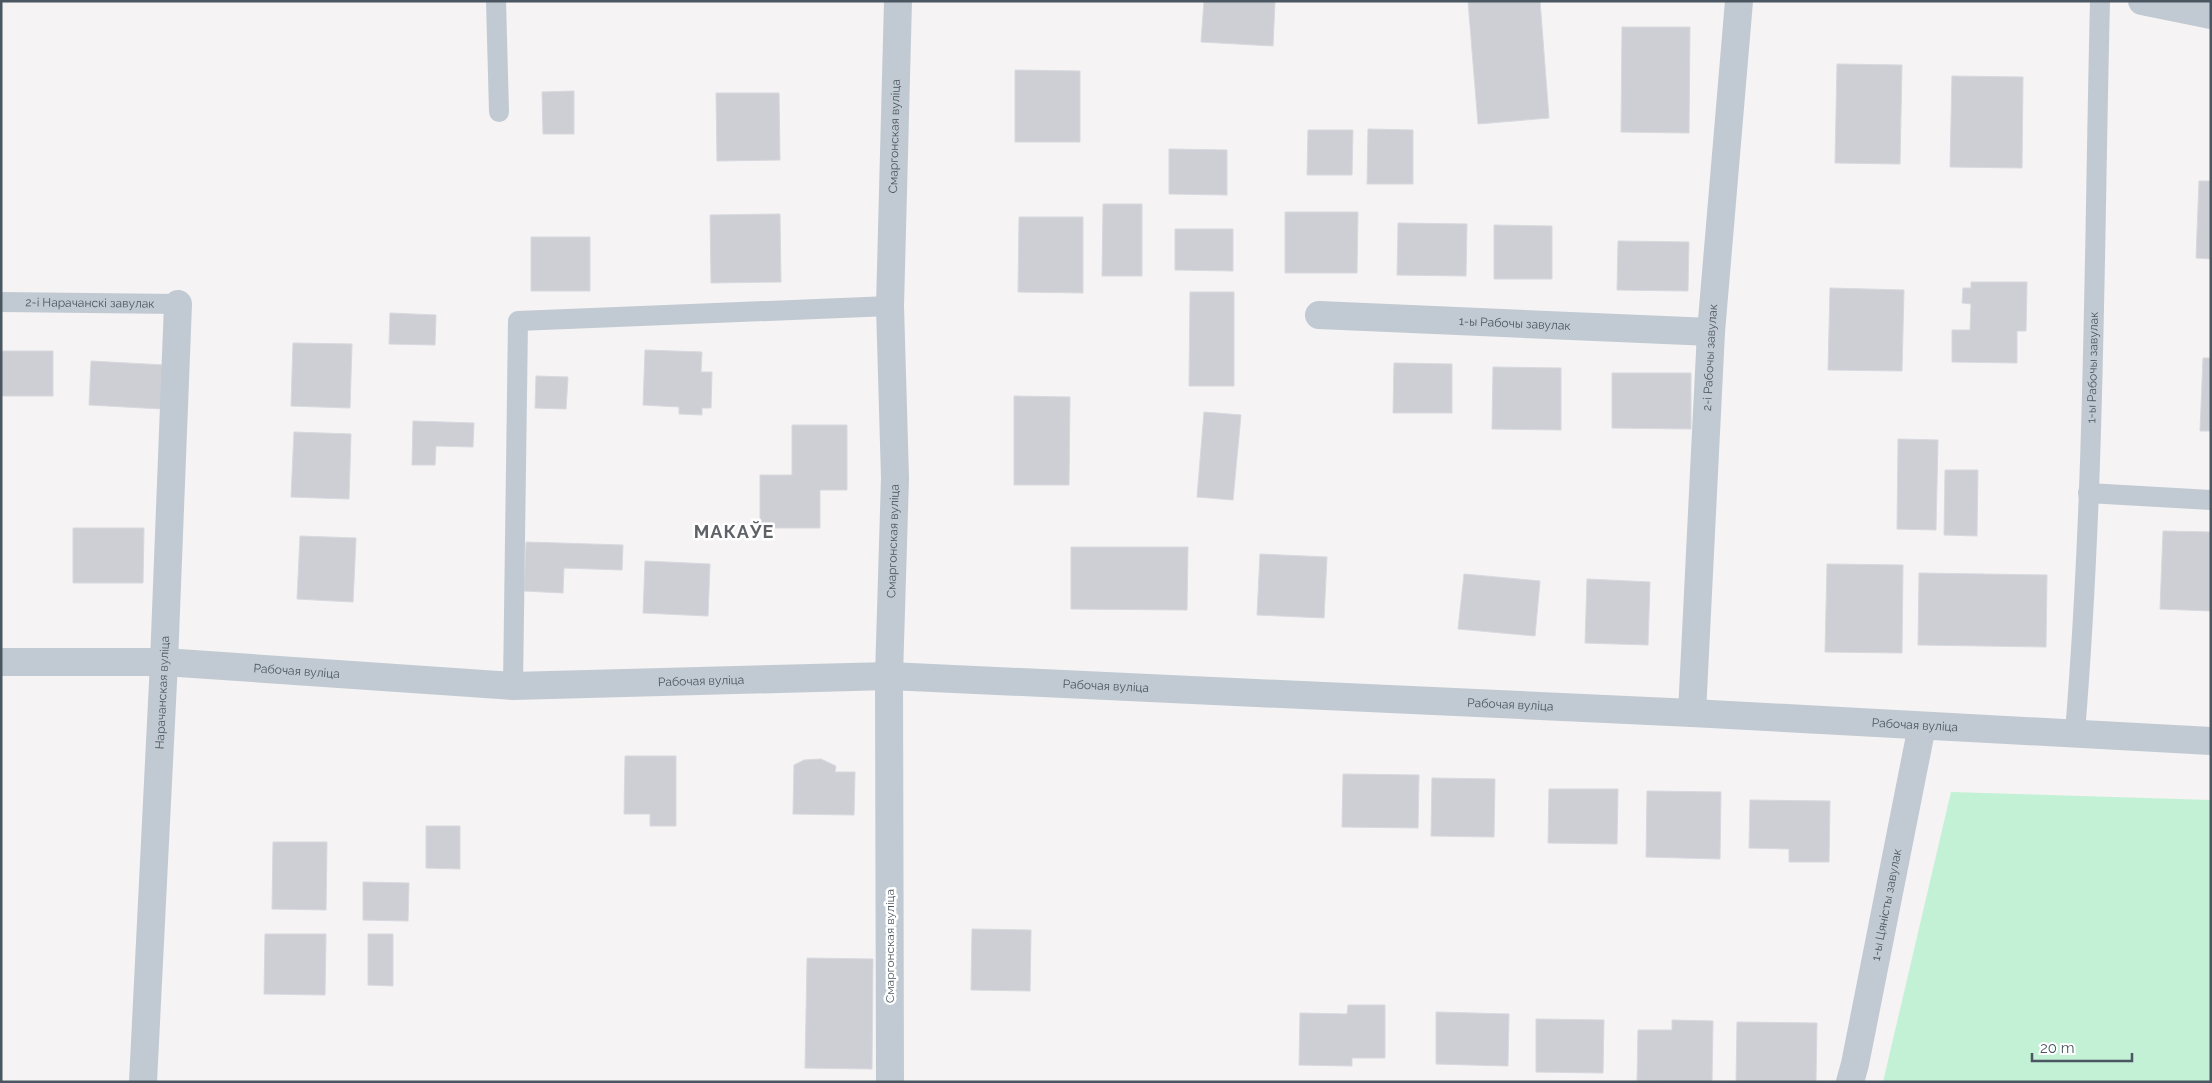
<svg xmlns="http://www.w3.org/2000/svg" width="2212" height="1083" font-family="Raleway,sans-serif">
  <rect width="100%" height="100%" fill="#f5f3f3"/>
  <path fill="#c3f1d5" d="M1951 792 2211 800V1082H1883Z"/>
  <path fill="#cdcfd5" stroke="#d7d9de" d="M1204 1H1275L1273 46 1201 42Z
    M1468 1H1540L1549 118 1478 124Z
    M1622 27H1690L1689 133 1621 132Z
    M1837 64 1902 65 1900 164 1835 163Z
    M1015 70 1080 71V142H1015Z
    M1952 76 2023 77 2022 168 1950 167Z
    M574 91V134H543L542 92Z
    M716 93H779L780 160 717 161Z
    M1368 129 1413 130V184H1367Z
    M1308 130H1353L1352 175H1307Z
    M1169 149 1227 150V195L1169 194Z
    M2199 181H2211V259L2196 258Z
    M1103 204H1142V276H1102Z
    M1285 212H1358L1357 273H1285Z
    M780 214 781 282 711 283 710 215Z
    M1019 217H1083V293L1018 292Z
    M1398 223 1467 224 1466 276 1397 275Z
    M1494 225 1552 226V279H1494Z
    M1175 229H1233V271L1175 270Z
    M531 237H590V291H531Z
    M1618 241 1689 242 1688 291 1617 290Z
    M1971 282H2027L2026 331H2017V363L1952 362V330H1970L1971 304 1962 303 1963 288H1971Z
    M1830 288 1904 290 1902 371 1828 370Z
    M1190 292H1234V386H1189Z
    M390 313 436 315 435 345 389 344Z
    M293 343 352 344 350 408 291 406Z
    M645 350 702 352 701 372H712L711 408H702V415L679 414V407L643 405Z
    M1 351H53V396H1Z
    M2203 358H2211V431H2200Z
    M91 361 164 365 162 409 89 405Z
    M1394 363 1452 364V413H1393Z
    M1493 367 1561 368V430L1492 429Z
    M1612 373H1691V429L1612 428Z
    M536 376 568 377 566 409 535 408Z
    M1014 396 1070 397 1069 485H1014Z
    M1204 412 1241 415 1233 500 1197 497Z
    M413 421 474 423 473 447 436 446 435 465H412Z
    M792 425H847V490H820V528H760V475H792Z
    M294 432 351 434 349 499 291 497Z
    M1898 439 1938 440 1936 530 1897 529Z
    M1945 470H1978L1977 536 1944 535Z
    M73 528H144L143 583H73Z
    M2163 531 2211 532V611L2160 609Z
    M300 536 356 538 353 602 297 599Z
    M526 542 623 545 622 570 564 568 563 593 524 591Z
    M1071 547H1188L1187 610 1071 609Z
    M1260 554 1327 557 1324 618 1257 615Z
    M645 561 710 564 708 616 643 613Z
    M1827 564 1903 565 1902 653 1825 652Z
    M1919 573 2047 575 2046 647 1918 645Z
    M1464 574 1540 581 1535 636 1458 629Z
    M1587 579 1650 582 1648 645 1585 643Z
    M625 756H676V826H650V814H624Z
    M821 759 836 766 835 772H855L854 815 793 814 794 765 804 760Z
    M1343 774 1419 775 1418 828 1342 827Z
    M1432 778 1495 779 1494 837 1431 836Z
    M1549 789H1618L1617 844 1548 843Z
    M1647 791 1721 792 1720 859 1646 857Z
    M1750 800 1830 801 1829 862H1789V849L1749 848Z
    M426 826H460V869L426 868Z
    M273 842H327L326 910 272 909Z
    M363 882 409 883 408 921 363 920Z
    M972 929 1031 930 1030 991 971 990Z
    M265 934H326L325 995 264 994Z
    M368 934H393V986L368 985Z
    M807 958 873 959 872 1069 805 1068Z
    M1348 1005H1385V1058H1352V1066L1299 1065 1300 1013 1347 1014Z
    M1436 1012 1509 1014 1508 1066 1436 1064Z
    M1536 1019 1604 1020 1603 1073 1536 1072Z
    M1672 1020 1713 1021 1712 1082 1637 1081 1638 1030H1672Z
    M1737 1022 1817 1023 1816 1082H1736Z"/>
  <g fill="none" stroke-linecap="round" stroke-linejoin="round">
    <g stroke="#c1cad2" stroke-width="20">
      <path d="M496 1 499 112"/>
      <path id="s1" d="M1 302 178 304"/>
      <path d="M2088 493 2211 500"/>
      <path d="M513 686 518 321 890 306"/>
      <path id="s2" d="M2075 732C2095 489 2094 245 2100 1"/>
    </g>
    <g stroke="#c1cad2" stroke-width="28">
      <path d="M2142 1 2211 15"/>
      <path id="s3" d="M1319 315 1711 332"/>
      <path id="s4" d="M1 662H164L513 686 889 676 1692 713 2211 741"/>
      <path id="s5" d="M1692 713 1711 332 1739 1"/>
      <path id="s6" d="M143 1082 164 662 178 304"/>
      <path id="s7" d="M890 1082 889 676 895 478 890 306 898 1"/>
      <path id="s8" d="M1850 1082 1855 1064 1922 726"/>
    </g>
  </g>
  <g text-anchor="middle" stroke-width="5" stroke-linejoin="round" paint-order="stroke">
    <g font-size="12" fill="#4a5661" stroke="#fff">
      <text dy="4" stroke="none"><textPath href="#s7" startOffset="946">Смаргонская вуліца</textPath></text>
      <text dy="4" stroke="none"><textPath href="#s1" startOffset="89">2-і Нарачанскі завулак</textPath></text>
      <text dy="4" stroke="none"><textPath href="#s3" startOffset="196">1-ы Рабочы завулак</textPath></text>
      <text dy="4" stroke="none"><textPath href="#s5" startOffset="356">2-і Рабочы завулак</textPath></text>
      <text dy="4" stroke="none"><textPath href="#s2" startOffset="365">1-ы Рабочы завулак</textPath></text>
      <text dy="4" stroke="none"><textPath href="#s7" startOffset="541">Смаргонская вуліца</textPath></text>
      <text dy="4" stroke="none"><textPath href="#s4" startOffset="296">Рабочая вуліца</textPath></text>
      <text dy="4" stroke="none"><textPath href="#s4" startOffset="701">Рабочая вуліца</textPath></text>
      <text dy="4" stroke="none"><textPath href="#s4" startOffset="1106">Рабочая вуліца</textPath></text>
      <text dy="4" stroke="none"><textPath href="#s6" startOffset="390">Нарачанская вуліца</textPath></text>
      <text dy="4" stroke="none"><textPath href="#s4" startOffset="1511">Рабочая вуліца</textPath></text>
      <text dy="4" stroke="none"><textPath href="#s4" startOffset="1916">Рабочая вуліца</textPath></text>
      <text dy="4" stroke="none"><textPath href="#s8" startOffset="181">1-ы Цяністы завулак</textPath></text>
      <text transform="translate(890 946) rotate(-90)" y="4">Смаргонская вуліца</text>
    </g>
    <g font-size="18" font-weight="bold" letter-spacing="1" fill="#5f6368" stroke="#fff">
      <text x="734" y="538">МАКАЎЕ</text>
    </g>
  </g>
  <rect width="2212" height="1083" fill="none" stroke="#4a5661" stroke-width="5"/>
  <path d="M2032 1053v8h100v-8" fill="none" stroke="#4a5661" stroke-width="2.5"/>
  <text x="2040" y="1053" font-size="15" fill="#4a5661" stroke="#ffffff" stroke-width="4" paint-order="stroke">20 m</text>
</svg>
